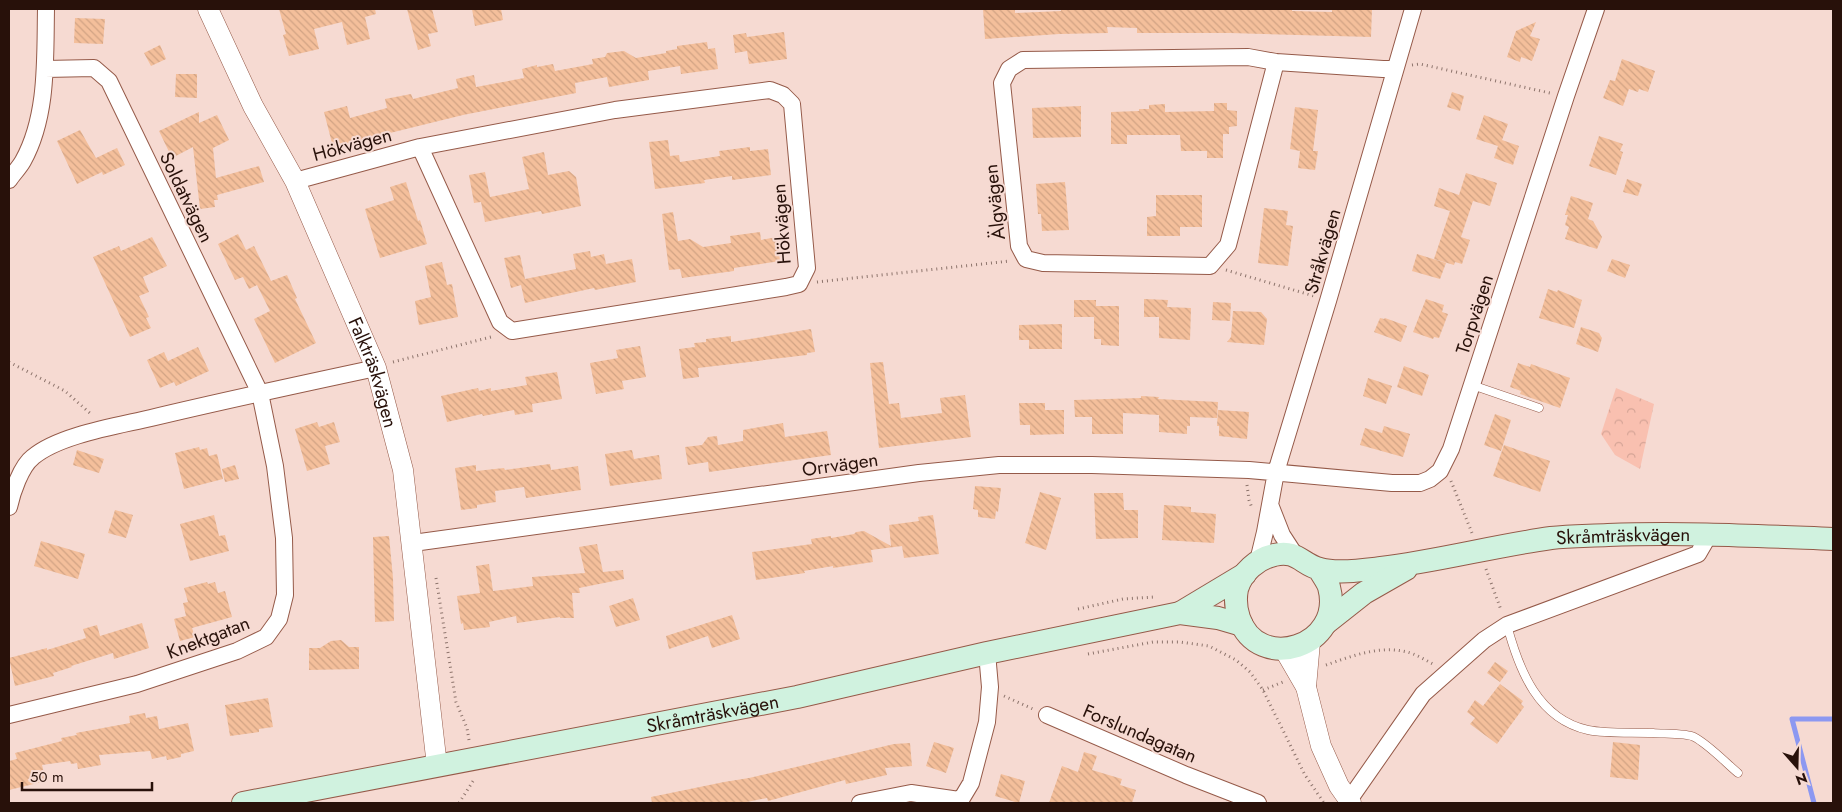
<svg xmlns="http://www.w3.org/2000/svg" width="1842" height="812" font-family="Jost,sans-serif">
  <defs>
    <pattern id="forest-crowns" width="20" height="18" patternUnits="userSpaceOnUse" patternTransform="scale(1.25)"><rect width="20" height="18" fill="#f9c0b0"/><path d="M2 6a3 3 0 1 1 6 0M12 15a3 3 0 1 1 6 0" fill="none" stroke="#d5a496"/></pattern>
    <pattern id="building-back-hatch" width="6" height="6" patternUnits="userSpaceOnUse" patternTransform="scale(1.25)"><rect width="6" height="6" fill="#f4bf9b"/><path d="M-1 5l2 2M0 0l6 6M5-1l2 2" fill="none" stroke="#d1a384"/></pattern>
  </defs>
  <rect width="100%" height="100%" fill="#f6dad2"/>
  <path fill="url(#forest-crowns)" d="M1616 388 1654 404 1640 469 1615 455 1601 434Z"/>
  <g fill="none" stroke-linecap="round" stroke-linejoin="round">
    <path stroke="#8c98f1" stroke-width="5" d="M1814 803 1792 719H1833"/>
  </g>
  <path fill="url(#building-back-hatch)" d="M279 9H375L376 14 365 17 370 39 347 45 342 22 314 29 319 49 289 56 283 35 286 34Z
    M407 9H432L438 32 428 34 431 46 418 50Z
    M472 9H501L503 20 475 26Z
    M983 9H1015V13L1061 11V9H1076V10L1292 9V11L1332 12V9H1372L1371 37 1230 33H1137V28L1107 27 1108 33 1059 34 985 39Z
    M75 18 105 19 103 44 74 43Z
    M1536 22 1530 36 1540 39 1532 61 1521 57 1520 62 1507 57 1516 31Z
    M784 32 787 59 749 64 747 51 735 53 733 35 746 33 747 37Z
    M707 42 708 49 715 48 718 69 681 74 680 66 648 71 649 80 609 87 607 77 575 83 576 93 463 115 333 147 324 112 347 106 350 118 387 108 385 99 411 94 413 99 458 88 456 79 474 75 476 87 524 78 522 69 537 65V67L553 64 555 71 593 64 592 59 605 57 607 53 624 51 636 58 666 53V51L677 49V46Z
    M160 45 166 59 151 66 144 53Z
    M1622 59 1655 71 1648 92 1639 89 1638 92 1629 89 1623 106 1603 98 1610 80 1615 81Z
    M176 74H197V98L175 97Z
    M1452 92 1464 96 1460 111 1447 107Z
    M1214 103H1227V110L1237 111V126L1229 127V134H1223V158H1207V151H1181L1180 135H1127V144H1111V112L1139 111V109H1149V105L1165 104V112L1214 111Z
    M1081 106V137L1033 138 1032 108Z
    M1295 107 1318 110 1313 151H1318L1315 170 1298 168 1300 151 1290 149Z
    M199 112V123L217 115 229 140 213 148 216 178 259 166 264 182 217 195 218 200H214L215 207 200 209 193 147 172 158 159 131Z
    M1484 115 1508 124 1502 140 1519 146 1513 165 1494 158 1498 146 1476 139Z
    M80 130 96 158 117 148 125 165 103 175 102 172 77 184 57 141Z
    M1599 136 1623 144 1620 151 1623 152 1616 175 1589 166Z
    M668 140 670 156 679 155 680 162 720 156 719 151 750 147V151L768 149 771 175 732 180V176L704 180 705 183 655 189 649 142Z
    M544 152 548 175 569 171 576 177 581 206 542 214 541 211 485 222 481 202 474 203 469 175 485 172 490 197 529 189 522 157Z
    M1466 173 1497 183 1490 206 1473 201 1461 237 1470 240 1462 264 1455 262 1454 265 1434 259 1450 211 1434 206 1439 188 1459 195Z
    M1627 179 1642 184 1638 196 1623 192Z
    M406 182 418 221 420 220 427 244 380 258 365 209 394 200 390 187Z
    M1065 182 1069 230 1042 231 1041 214H1038L1036 184Z
    M1156 195H1202V227H1180V236H1147V217L1156 216Z
    M1571 196 1593 203 1588 219 1593 221 1602 237 1597 249 1565 239 1569 227 1565 225 1568 215H1565Z
    M1264 208 1288 211 1286 225 1293 226 1288 266 1258 263Z
    M673 212 678 241 690 239 703 247 731 243 730 236 760 232 761 240 777 237 780 261 734 268V271L682 278 680 269 669 270 662 214Z
    M238 234 246 250 254 246 271 281 287 275 297 298 295 299 316 343 275 363 254 319 270 311 257 285 249 289 243 277 235 280 218 244Z
    M152 237 167 266 143 277 149 292 139 296 149 317 146 318 151 328 130 337 93 257 119 246 121 251Z
    M590 251 591 257 604 254 606 264 632 259 636 282 595 290 594 288 525 303 521 285 511 288 504 258 520 255 525 279 576 269 573 254Z
    M1417 254 1446 263 1440 279 1412 271Z
    M1612 259 1630 265 1625 278 1607 271Z
    M442 262 447 285 452 284 458 317 419 325 415 301 431 297 425 266Z
    M1548 289 1557 292 1558 290 1582 300 1574 328 1539 318Z
    M1144 299 1168 300 1167 307 1191 308 1190 340 1159 338V317H1144Z
    M1426 299 1444 305 1442 312 1448 314 1439 338 1434 337 1433 339 1413 332Z
    M1074 300H1096V306H1119V346L1101 345V339H1094V317H1074Z
    M1213 302 1231 303 1230 321 1212 320Z
    M1233 311 1261 312 1267 319 1264 345 1227 342 1231 337Z
    M1380 318 1384 319 1385 318 1407 326 1401 342 1374 332Z
    M1062 324V349H1029V340H1019V325Z
    M1581 327 1599 333 1602 338 1598 352 1576 344Z
    M811 329 815 352 807 353V355L698 368 699 377 683 379 679 349 695 347 694 343 706 342V339L731 336V342Z
    M640 346 646 377 622 381 624 389 596 394 590 363 618 358 616 350Z
    M198 347 209 371 176 386 174 382 160 388 147 360 164 352 168 361Z
    M883 362 889 404 899 403 901 418 942 413 940 398 965 395 971 437 879 448 870 363Z
    M1518 363 1530 367 1531 364 1570 378 1560 408 1520 394 1521 391 1510 387Z
    M1404 366 1429 375 1422 396 1397 387Z
    M557 372 562 399 532 404 533 412 515 415 514 410 483 416 482 414 447 422 441 396 478 388 479 391 491 388V391L527 385 525 377Z
    M1368 378 1392 386 1386 404 1363 396Z
    M1141 396 1159 397 1158 399 1218 402 1217 418 1190 417V426H1187V434L1159 432V415L1123 413V434H1092V417H1075L1074 400 1141 398Z
    M1019 403H1045V410H1064V434L1030 435V425H1020Z
    M1218 410 1249 412 1247 439 1219 436V426H1217Z
    M1495 414 1511 420 1501 451 1484 445Z
    M317 422 319 427 334 422 340 442 325 446 330 464 307 471 295 429Z
    M783 423 785 437 827 431 831 455 709 472 708 462 688 465 685 447 702 445 708 437 717 436 718 445 743 441V430Z
    M1384 426 1410 434 1403 457 1360 445 1365 428 1382 433Z
    M1504 445 1550 461 1540 492 1493 476Z
    M199 447 200 450 207 448 209 456 217 454 223 479 184 489 175 453Z
    M77 450 104 459 99 473 73 465Z
    M632 450 634 459 659 455 662 479 610 486 605 454Z
    M550 464 551 470 578 466 581 490 526 498 524 487 495 491 496 502 477 505V508L461 510 455 468 476 465V471L504 468 505 470Z
    M235 465 239 479 225 482 222 469Z
    M975 486 1001 488 998 512 996 511 995 519 978 517V510L973 509Z
    M1040 492 1061 498 1046 550 1025 543Z
    M1094 493H1123L1124 510H1138V538L1096 539Z
    M1164 505 1191 507V512L1216 514 1214 543 1162 540Z
    M115 510 133 515 126 538 108 533Z
    M214 515 219 536 225 535 229 551 190 561 180 524Z
    M933 515 939 554 904 558 902 546 871 550 873 562 833 568V566L804 571 805 573 756 580 752 552 812 544 811 539 831 536V538L854 534 856 532 864 531 891 546 889 525 919 521 918 517Z
    M389 536 393 578 394 621 375 622 373 537Z
    M41 541 85 554 78 579 34 566Z
    M597 544 603 572 623 570 624 579 579 588 580 593H572L574 618H560V617L517 623 516 616 489 622 490 627 464 630 463 623 461 624 457 596 480 593 476 566 489 564 493 591 533 586 532 577 585 573 579 547Z
    M207 582 208 584 215 582 218 593 225 591 232 617 192 628 195 637 180 641 174 619 186 616 183 603 188 602 184 588Z
    M633 598 640 620 616 627 609 606Z
    M732 615 740 639 712 648 708 636 669 649 666 636Z
    M142 623 149 648 114 659 113 653 71 666 72 667 53 673 54 676 15 686 9 658 47 648V650L86 638 83 629 97 625 100 636Z
    M341 640 349 647H359V669L309 670V648H320L331 641Z
    M1495 662 1508 671 1500 682 1487 673Z
    M1500 684 1523 701 1521 704 1524 707 1497 744 1470 724 1475 718 1467 712 1475 700 1483 706Z
    M268 698 273 727 259 729V732L230 736 225 705Z
    M145 713 146 718 157 716 159 729 188 723 194 751 181 754V757L167 760 166 756 152 759 150 751 99 755 101 765 78 769 77 763 71 764 70 761 42 765 46 781 9 790V761L17 759 15 753 62 741 61 738 77 735 76 733 130 723 129 716Z
    M934 742 954 748 946 773 926 766Z
    M1613 742 1640 745 1638 780 1610 777Z
    M910 743 912 766 885 768 887 775 846 784 845 780 768 801 767 798 742 803H652L651 797 724 782 749 778 894 744Z
    M1084 752 1097 756 1092 770 1122 779 1120 785 1136 790 1132 803H1049L1062 766 1078 772Z
    M1001 774 1025 781 1019 803 995 796Z"/>
  <g fill="none" stroke-linecap="round" stroke-linejoin="round">
    <defs>
      <path id="service" d="M1472 385 1539 408
        M1507 625C1519 670 1538 719 1588 730 1607 734 1633 732 1653 733 1662 734 1687 733 1694 737 1708 744 1726 763 1738 773"/>
      <path id="minor" d="M1276 62 1228 245 1210 266 1043 263 1026 259 1019 246 1002 83 1009 69 1023 60 1248 57 1276 62 1383 69H1395
        M9 180C13 174 19 168 23 161 48 116 45 59 46 9
        M295 181 420 147 615 110 770 90 783 95 792 104 807 268 799 284 786 287 512 331 500 322 420 147
        M9 507C12 493 21 466 33 457 59 435 117 426 151 418 226 400 301 384 376 368
        M1271 507 1282 535 1295 555
        M413 543 919 473 999 465H1092L1249 470 1392 483H1420L1430 479 1440 471 1451 449 1566 96 1596 9
        M1258 561 1265 532 1276 472 1328 301 1413 9
        M9 715 137 684 237 651 266 637 279 619 285 595 284 538 275 466 260 393 109 81 94 68 45 69
        M1047 715 1186 775 1258 803
        M860 803 911 793 959 800
        M959 803 971 783 987 722 990 687 987 653
        M1347 803 1423 694 1484 640 1507 625 1698 554 1709 535"/>
      <g id="tertiary">
        <path id="s1" d="M208 9 253 106 295 181 376 368 403 470 437 766"/>
        <path d="M1284 649 1306 687 1321 746 1339 786 1351 803"/>
        <path d="M1306 687 1310 642"/>
      </g>
      <g id="secondary">
        <path id="s2" d="M1319 569C1322 575 1327 581 1329 587 1345 647 1258 674 1239 618 1236 609 1235 599 1237 589 1242 572 1257 559 1274 555 1297 549 1302 565 1320 569 1337 574 1364 570 1381 568 1438 561 1494 546 1551 538 1569 536 1589 536 1608 535 1683 532 1758 536 1833 539"/>
        <path d="M1180 613 1245 574"/>
        <path d="M1326 623 1364 593 1406 569"/>
        <path id="s3" d="M243 803 797 697 987 653 1180 613 1218 618 1242 625"/>
      </g>
    </defs>
    <use href="#service" stroke="#955a49" stroke-width="9"/>
    <use href="#minor" stroke="#955a49" stroke-width="18"/>
    <use href="#tertiary" stroke="#955a49" stroke-width="21"/>
    <use href="#secondary" stroke="#955a49" stroke-width="24"/>
    <path stroke="#8d746c" stroke-width="3" stroke-dasharray="1 4" stroke-linecap="butt" d="M1412 65 1420 64 1550 93
      M1226 270 1314 296
      M817 282 1010 261
      M9 362 65 391 92 415
      M393 362 491 337
      M1451 481 1472 533
      M1247 485 1249 500 1252 508
      M1486 569 1501 610
      M436 578 456 702 467 728 469 740
      M1078 609 1123 599 1154 597
      M1088 654 1153 642H1180L1209 646 1236 660 1250 672 1263 690 1305 775 1324 803
      M1326 665C1352 656 1380 645 1407 652 1416 654 1425 660 1433 664
      M1263 690 1283 682
      M1004 696 1033 709
      M459 803 475 778"/>
    <use href="#service" stroke="#fff" stroke-width="8"/>
    <use href="#minor" stroke="#fff" stroke-width="16"/>
    <use href="#tertiary" stroke="#fff" stroke-width="20"/>
    <use href="#secondary" stroke="#d0f2df" stroke-width="22"/>
  </g>
  <g text-anchor="middle" stroke-width="4" stroke-linejoin="round" paint-order="stroke">
    <g font-size="19" fill="#28110a" stroke="#f6dad2">
      <text transform="translate(352 144) rotate(-15)" y="7">Hökvägen</text>
      <text transform="translate(187 197) rotate(64)" y="7">Soldatvägen</text>
      <text transform="translate(994 202) rotate(-96)" y="7">Älgvägen</text>
      <text transform="translate(781 224) rotate(-94)" y="7">Hökvägen</text>
      <text transform="translate(1322 251) rotate(-74)" y="7">Stråkvägen</text>
      <text transform="translate(1474 314) rotate(-72)" y="7">Torpvägen</text>
      <text dy="7" stroke="none"><textPath href="#s1" startOffset="400">Falkträskvägen</textPath></text>
      <text transform="translate(840 464) rotate(-8)" y="7">Orrvägen</text>
      <text dy="7" stroke="none"><textPath href="#s2" startOffset="605">Skråmträskvägen</textPath></text>
      <text transform="translate(208 637) rotate(-21)" y="7">Knektgatan</text>
      <text dy="7" stroke="none"><textPath href="#s3" startOffset="478">Skråmträskvägen</textPath></text>
      <text transform="translate(1140 733) rotate(23)" y="7">Forslundagatan</text>
    </g>
  </g>
  <rect width="1842" height="812" fill="none" stroke="#28110a" stroke-width="20"/>
  <g transform="translate(1797 767) rotate(160)" stroke="#f6dad2" stroke-width="4" paint-order="stroke">
  <path d="M0-4L9 19L0 12L-9 19Z" fill="#28110a"/>
  <text y="-8" font-size="14" font-weight="bold" text-anchor="middle" fill="#28110a">N</text>
  </g>
  <path d="M22 782v8h130v-8" fill="none" stroke="#28110a" stroke-width="2.5"/>
  <text x="30" y="782" font-size="15" fill="#28110a" stroke="#f6dad2" stroke-width="4" paint-order="stroke">50 m</text>
</svg>
